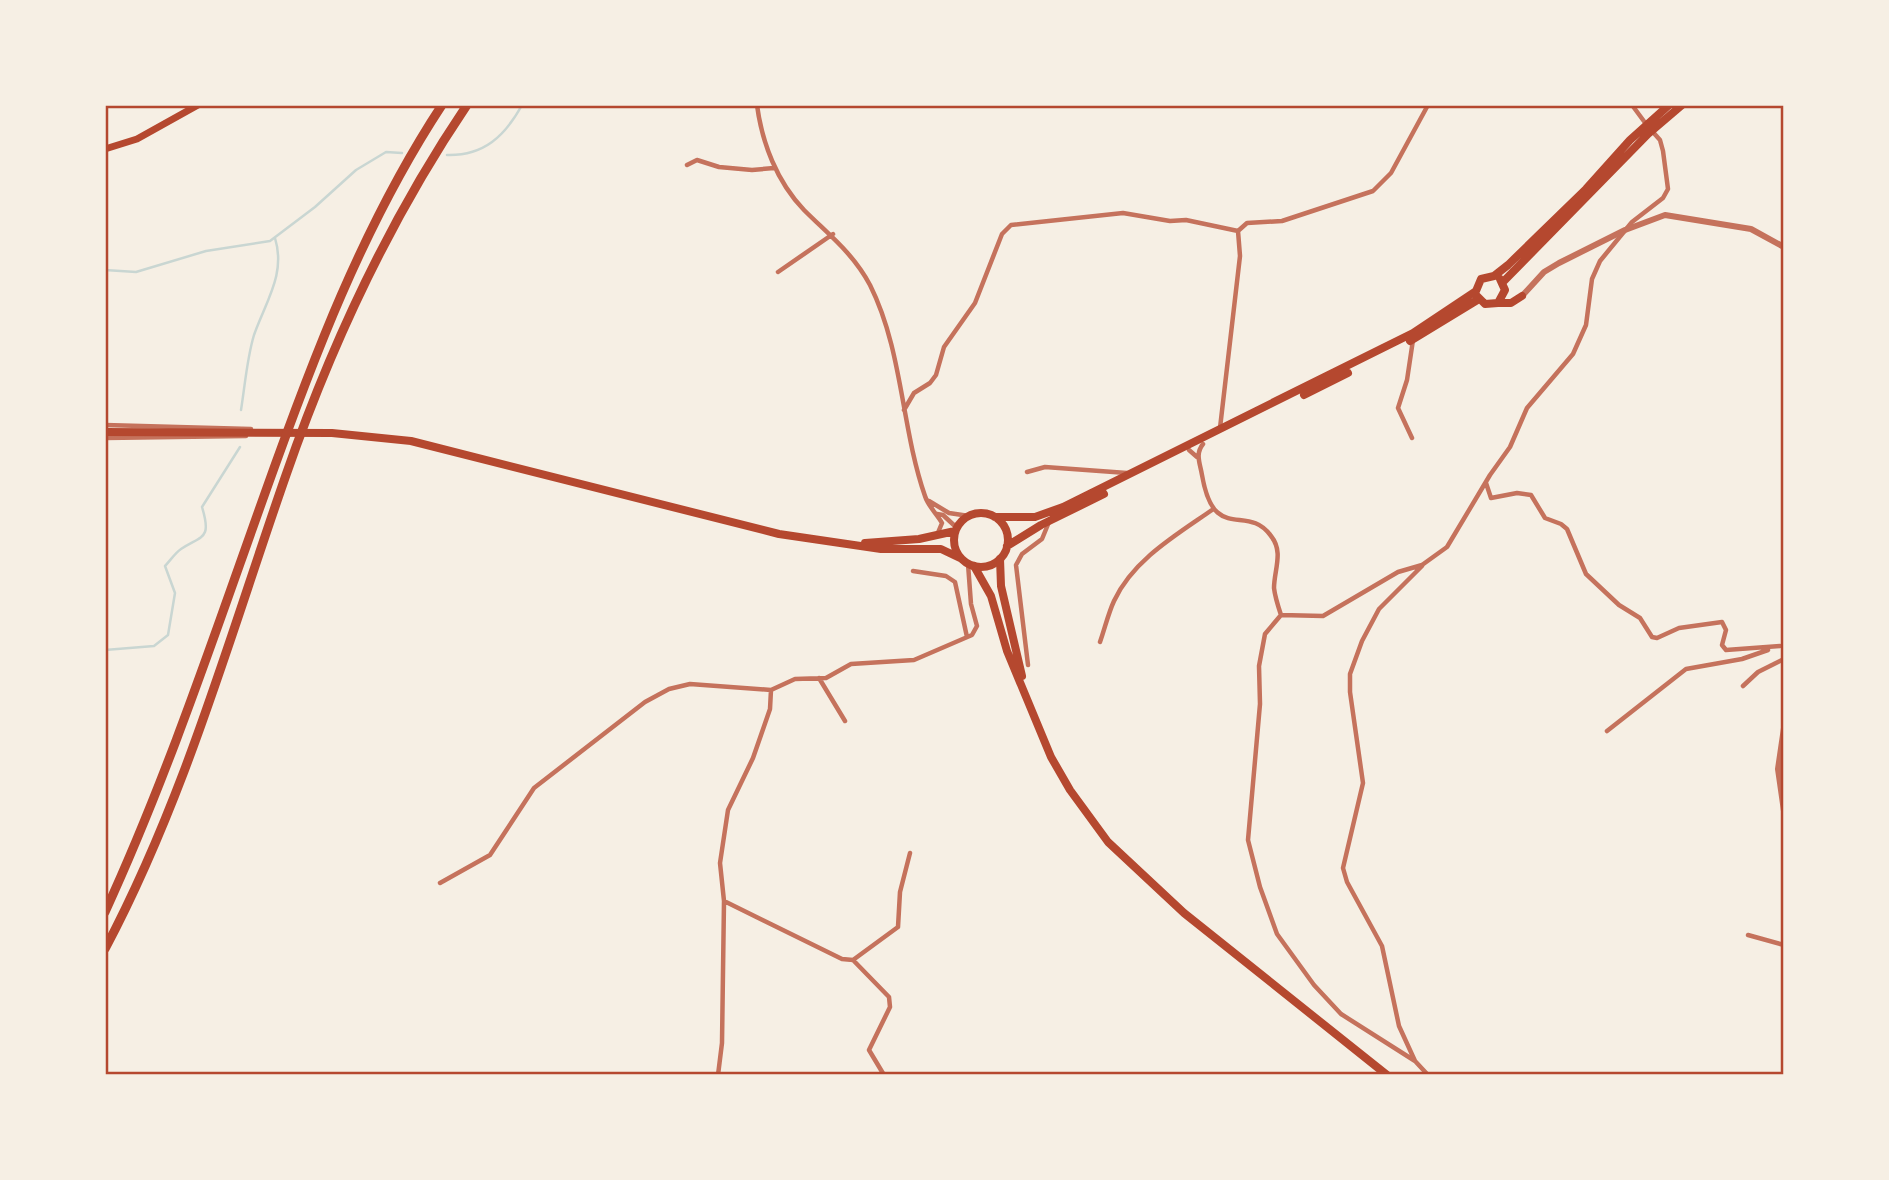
<svg xmlns="http://www.w3.org/2000/svg" width="1889" height="1180" font-family="'IBM Plex Sans',sans-serif">
  <rect width="100%" height="100%" fill="#f6efe4"/>
  <g fill="none" stroke-linecap="round" stroke-linejoin="round">
    <path stroke="#c9d6d2" stroke-width="2.5" d="M447 155C484 156 505 136 522 105
      M105 270 136 272 206 251 270 241 315 207 356 170 386 152 402 153
      M241 410C245 385 247 358 254 335 266 301 286 274 275 238
      M105 650 154 646 168 635 175 593 165 566C170 561 175 553 181 549 202 535 212 540 202 507L240 447"/>
    <path stroke="#c5725c" stroke-width="4.5" d="M757 105C762 143 777 182 804 210 829 235 853 253 870 285 903 351 901 427 925 496 928 506 937 514 942 523L937 535
      M1632 105 1646 124
      M687 165 697 160 719 167 752 170 774 168
      M778 272 833 234
      M904 410 914 393 930 383 936 375 944 347 975 303 1002 234 1011 225 1123 213 1170 221 1186 220 1238 231 1247 223 1282 221 1373 191 1391 173 1428 105
      M105 425 251 429
      M1220 428 1240 256 1238 231
      M105 438 246 436
      M1412 438 1398 408 1407 380 1413 340
      M1203 444C1195 454 1200 463 1202 475 1214 545 1247 502 1271 536 1284 552 1274 570 1274 588 1275 597 1278 606 1281 615
      M1189 450 1197 457
      M1027 472 1045 467 1127 473
      M1486 483 1491 498 1517 493 1531 495 1545 518 1561 524 1567 529 1586 574 1619 605 1640 618 1652 637 1657 638 1679 628 1722 622 1726 630 1722 645 1726 650 1780 646
      M929 501 949 513 969 516
      M937 514 943 515 957 528
      M1422 566 1379 609 1362 641 1350 674V692L1363 783 1343 868 1347 882 1382 946 1399 1026 1415 1061 1428 1075
      M913 571 946 576 955 582 967 637
      M1100 642C1105 628 1108 614 1114 601 1133 560 1176 535 1212 510
      M1028 665 1016 565 1022 554 1042 539 1049 522
      M819 678 845 721
      M1743 686 1758 672 1784 659
      M1607 731 1686 669 1742 659 1768 650
      M440 883 490 855 534 788 645 702 669 689 690 684 771 690
      M724 901 842 959 853 960 898 927 900 892 910 853
      M1748 935 1784 945
      M853 960 889 997 890 1007 869 1050 884 1075
      M1415 1061 1341 1014 1314 985 1277 934 1260 887 1248 840 1260 704 1259 666 1265 634 1281 615 1323 616 1398 572 1422 565 1447 547 1490 475 1510 447 1527 408 1573 354 1586 325 1592 279 1600 261 1632 222 1663 198 1668 189 1663 151 1660 140 1652 131
      M718 1075 722 1043 724 901 720 863 728 810 753 758 770 709 771 690 795 679 826 678 851 664 914 660 972 635 977 626 971 604 968 564"/>
    <path stroke="#c5725c" stroke-width="6" d="M1522 296 1544 272 1559 263 1625 230 1665 215 1751 229 1784 247
      M1784 728 1778 769 1784 811"/>
    <path stroke="#b5482f" stroke-width="7" d="M105 149 137 139 198 105"/>
    <path stroke="#b5482f" stroke-width="8" d="M1503 282 1648 134 1682 105
      M1477 296 1485 304 1498 303 1505 290 1500 279
      M1498 303H1511L1522 296
      M1410 341 1479 299
      M1304 395 1348 373
      M105 432 332 433 411 441 779 534 881 549H941L962 559
      M954 540a27 27 0 1 1 54 0a27 27 0 1 1-54 0Z
      M995 517H1035L1063 507 1413 333 1476 291 1481 279 1494 276 1508 265 1586 189 1630 140 1669 105
      M865 543 919 539 955 531
      M1007 546 1041 525 1104 494"/>
    <path stroke="#b5482f" stroke-width="8" d="M1000 559 1001 586 1022 676
      M974 566 991 596 1007 651 1051 757 1070 790 1108 842 1184 913 1387 1075"/>
    <path stroke="#b5482f" stroke-width="9" d="M105 912C167 777 214 636 264 496 312 361 363 225 442 105
      M105 949C185 798 230 635 286 475 331 345 390 219 467 105"/>
  </g>
  <rect width="1889" height="1180" fill="none" stroke="#f6efe4" stroke-width="214"/>
  <rect x="107" y="107" width="1675" height="966" fill="none" stroke="#b5482f" stroke-width="2.5"/>
</svg>
